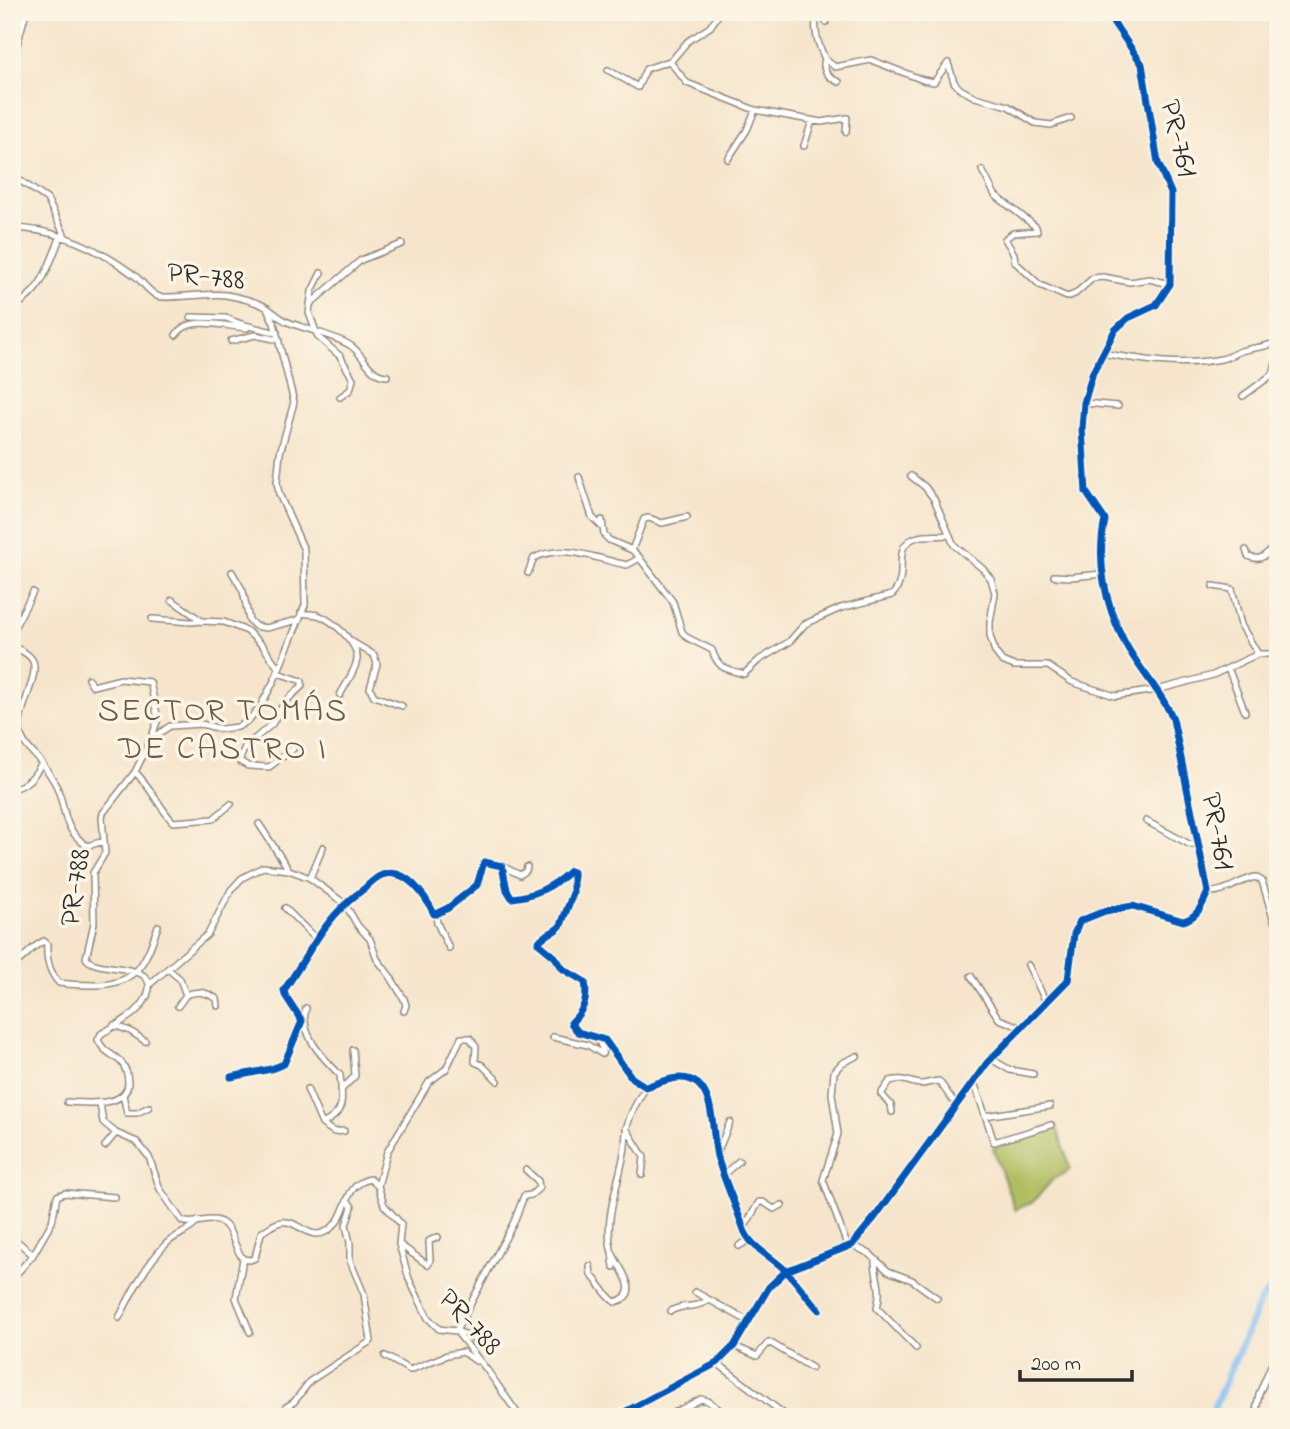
<svg xmlns="http://www.w3.org/2000/svg" width="1290" height="1429" font-family="'Indie Flower',sans-serif">
  <rect width="100%" height="100%" fill="#fcf5e5"/>
  <filter id="ink" filterUnits="userSpaceOnUse"><feTurbulence type="fractalNoise" baseFrequency=".0143" numOctaves="2"/><feDisplacementMap in="SourceGraphic" scale="14" xChannelSelector="R" yChannelSelector="G"/><feConvolveMatrix kernelMatrix="1 2 1 2 8 2 1 2 1" color-interpolation-filters="sRGB"/></filter>
  <filter id="wash" filterUnits="userSpaceOnUse"><feTurbulence type="fractalNoise" baseFrequency=".00686" numOctaves="4" result="noise"/><feDisplacementMap in="SourceGraphic" scale="28" xChannelSelector="R" yChannelSelector="G"/><feGaussianBlur stdDeviation="1.57" result="paint"/><feColorMatrix in="noise" values="0 0 0 0 0 0 0 0 0 0 0 0 0 0 0 0 0 1.4 0 .05"/><feComposite in="paint" operator="in"/></filter>
  <g filter="url(#wash)">
    <rect width="100%" height="100%" fill="#f6e5cc"/>
    <path fill="#afbe60" stroke="#6d7446" stroke-width="2" d="M1056 1125 1070 1168 1067 1172 1054 1178 1033 1202 1015 1210 993 1148 1041 1134 1040 1130Z"/>
    <g fill="none" stroke-linecap="round" stroke-linejoin="round">
      <path stroke="#81bef4" stroke-width="7" d="M1210 1417 1260 1301 1278 1281"/>
    </g>
  </g>
  <g filter="url(#ink)">
    <g fill="none" stroke-linecap="round" stroke-linejoin="round">
      <defs>
        <path id="minor" d="M818 12C812 28 818 44 825 59 821 70 829 78 839 82
          M826 12V22
          M825 59 835 67 871 60 923 80 934 82 948 63 954 82 960 89 975 97 1008 106 1035 123 1051 125 1071 118
          M670 62 687 83 755 110 821 122 847 118 846 132
          M12 63 26 12
          M608 70 638 87 646 69 672 60 688 41 710 27 720 12
          M804 146 812 121
          M728 159 747 130 755 110
          M982 170 995 195 1036 227 1037 231 1013 233 1005 239 1014 254 1015 262 1040 285 1067 297 1075 294 1093 278 1103 277 1130 282 1149 279 1170 284
          M12 175 47 199 65 236
          M12 228C57 229 98 248 134 275 142 281 148 291 157 296 165 300 211 292 226 295 237 297 251 300 262 305 271 309 278 318 288 322 308 330 329 334 348 344 364 352 368 376 387 376
          M321 273 312 291 309 313 318 337 340 356 353 379 350 390 340 397
          M310 304 361 260 402 244
          M12 308C44 291 48 266 61 236
          M191 317 226 318 241 324 277 333
          M176 335C189 314 227 327 247 328
          M231 341 255 335 279 340
          M1102 353C1141 360 1181 367 1221 359 1228 358 1234 353 1241 351 1254 347 1263 348 1278 342
          M1243 396 1273 374 1278 357
          M1084 403 1118 406
          M911 476 925 487 934 499 954 545 983 569 991 579 995 593 990 622V636L995 652 1002 661 1014 666H1048L1072 682 1115 696 1157 690 1213 675 1258 654H1278
          M579 477 592 517 602 527
          M602 520 604 535 609 540 632 550 638 556 673 602 682 632 688 638 712 650C718 669 726 669 744 674L759 660 789 642 805 624 841 608 892 595C912 575 888 545 918 537 927 535 938 536 948 535
          M632 550 644 519 649 518 662 523 687 517
          M1246 550 1248 556C1260 562 1265 556 1273 547H1278
          M232 572 243 591 249 620 255 626 266 628 298 620
          M528 573 534 558C564 543 596 559 627 565L640 558
          M1054 576 1071 577 1102 574
          M1213 586 1232 589 1241 625 1258 654
          M172 600 202 621 224 622 247 631 263 646 279 669
          M301 613C307 614 313 614 318 615 332 620 359 643 357 660 355 671 346 684 340 695
          M152 619 191 622 202 621
          M12 632 33 592
          M349 640 374 655 377 664 370 688 374 696 402 706
          M12 646C18 649 26 652 31 658 43 672 16 711 20 731 22 746 37 755 44 766 48 772 53 779 56 785 68 812 60 826 87 846L104 841
          M1228 668 1245 712
          M278 673 302 681V686L284 703 272 724 245 747 239 761 248 766 269 767 293 749
          M88 679 93 686 121 679 150 682 158 719 151 739
          M135 772C151 787 159 807 173 822L213 819 231 804
          M12 789C28 785 34 776 42 763
          M1146 821 1189 844 1199 847
          M259 824 289 870 310 878 345 904 358 926 370 939 377 959 390 976 404 999 406 1005 404 1011
          M502 866 520 875 526 871 527 867
          M310 878 323 847
          M1208 892C1225 893 1238 881 1255 877L1262 881 1274 921 1278 923
          M285 908 317 940
          M436 914 437 923 449 948
          M12 960 17 962C27 956 32 946 44 941L47 944C46 959 49 972 59 983 71 985 84 985 97 985 138 984 146 961 158 926
          M1028 965 1046 1002
          M168 969 180 979 186 995 178 1006
          M971 976 999 1019 1020 1027
          M150 984 208 934 231 890 242 878 263 867 289 870
          M186 995C198 990 206 992 217 999L218 1006
          M306 1008C299 1034 322 1057 340 1075 342 1099 347 1112 322 1124
          M114 1025 130 1031 145 1041
          M553 1037 588 1045 602 1054 603 1051 598 1038
          M857 1056 842 1063 834 1072 832 1094 838 1134 823 1180 846 1242 870 1254 888 1271 912 1280 937 1298
          M991 1059 1010 1070 1033 1074
          M231 1077 271 1069 284 1064 302 1021 285 995 284 990C299 969 311 946 326 926 337 911 350 899 365 888 370 883 376 877 382 875 406 866 426 897 434 914H436L448 908 477 885 484 862 502 866 507 890 512 898C534 896 554 886 570 871L573 872V893L561 925C555 934 543 933 538 943L555 957 563 969 585 982C588 1000 584 1010 571 1023L578 1032 605 1040 632 1078 646 1087C661 1082 683 1071 698 1084 715 1099 712 1135 717 1156 724 1180 735 1204 743 1227 749 1248 774 1257 788 1273 799 1285 808 1298 819 1310
          M974 1082 994 1142 1051 1125
          M307 1089 322 1124 334 1132 344 1131
          M341 1090 355 1076 353 1050
          M123 1095 127 1113H137L149 1107
          M67 1102C84 1103 127 1108 128 1083 128 1075 126 1068 121 1062 112 1053 105 1054 98 1040L101 1034C119 1023 145 1012 149 989 153 961 95 973 86 958L94 923 93 873 105 853 102 817 103 813 135 772 151 739 170 726 201 724 221 729 238 727 249 720 261 705 274 681 305 605 304 550 279 494 277 482 280 453 294 402 274 323 267 308
          M100 1104 103 1122 116 1133 137 1142 149 1157 160 1189 182 1221C195 1227 212 1213 225 1225 232 1231 235 1249 243 1259L250 1260 255 1258 261 1233C267 1229 274 1223 281 1222 298 1219 309 1242 327 1231 351 1216 340 1186 370 1179L378 1186 384 1205 401 1224 399 1244 409 1279 428 1318 439 1329 456 1331 487 1370 520 1417
          M892 1112 891 1105 881 1094 890 1081C905 1077 908 1083 921 1084 927 1084 932 1081 939 1081L956 1105
          M985 1116 1050 1106
          M626 1128 644 1157 642 1175
          M105 1146 116 1133
          M718 1151 730 1122
          M724 1174 739 1161
          M378 1186 387 1152 429 1082 446 1069 461 1038H470L476 1047 475 1062 482 1065 498 1081
          M743 1230 759 1202H763L774 1209 782 1205
          M12 1233 17 1241 33 1255
          M399 1244 428 1265 430 1260 429 1241 438 1237
          M739 1246 749 1240
          M612 1253 614 1267
          M243 1259 236 1298 250 1332
          M875 1260C875 1280 883 1286 877 1308L916 1348
          M590 1266 591 1275C600 1283 605 1296 615 1302 646 1294 615 1265 611 1249 604 1218 619 1183 624 1153 626 1144 625 1135 627 1126 631 1112 638 1099 646 1087
          M12 1279 33 1255 52 1222 57 1196 65 1193 115 1197
          M695 1292 748 1321
          M671 1311C683 1303 692 1310 707 1301
          M119 1318C132 1292 146 1264 167 1243 177 1234 191 1231 198 1221
          M478 1339 476 1342 471 1336 456 1331 514 1222 524 1196 531 1195 539 1188 538 1181 526 1170
          M734 1346 757 1356 769 1342 812 1368
          M385 1356 410 1370 447 1355 463 1352 476 1361
          M717 1363 788 1417
          M286 1407 294 1402 310 1381 371 1341 364 1294 350 1261V1243L346 1225 352 1207 348 1201
          M615 1417 717 1363 734 1346 769 1287 786 1271 852 1245 875 1217 987 1063 1068 980 1074 934 1080 921 1105 911 1133 906 1183 921C1198 917 1202 905 1208 892L1173 719C1161 690 1138 669 1124 641 1105 604 1096 561 1105 520L1086 492 1082 429 1084 403 1093 372 1115 330 1128 318 1156 305 1170 284 1171 193 1158 163 1142 64 1111 19 1094 12
          M666 1417 701 1399 708 1401 729 1417
          M1255 1417 1259 1394 1278 1349"/>
      </defs>
      <use href="#minor" stroke="#90887c" stroke-width="8"/>
      <use href="#minor" stroke="#fff" stroke-width="5"/>
      <defs>
        <path id="cycleway" d="M231 1077 271 1069 284 1064 302 1021 285 995 284 990C299 969 311 946 326 926 337 911 350 899 365 888 370 883 376 877 382 875 406 866 426 897 434 914H436L448 908 477 885 484 862 502 866 507 890 512 898C534 896 554 886 570 871L573 872V893L561 925C555 934 543 933 538 943L555 957 563 969 585 982C588 1000 584 1010 571 1023L578 1032 605 1040 632 1078 646 1087C661 1082 683 1071 698 1084 715 1099 712 1135 717 1156 724 1180 735 1204 743 1227 749 1248 774 1257 788 1273 799 1285 808 1298 819 1310
          M615 1417 717 1363 734 1346 769 1287 786 1271 852 1245 875 1217 987 1063 1068 980 1074 934 1080 921 1105 911 1133 906 1183 921C1198 917 1202 905 1208 892L1173 719C1161 690 1138 669 1124 641 1105 604 1096 561 1105 520L1086 492 1082 429 1084 403 1093 372 1115 330 1128 318 1156 305 1170 284 1171 193 1158 163 1142 64 1111 19 1094 12"/>
      </defs>
      <use href="#cycleway" stroke="#fcf5e5" stroke-width="11"/>
      <use href="#cycleway" stroke="#0057b8" stroke-width="7"/>
    </g>
  </g>
  <g text-anchor="middle" stroke-width="7" stroke-linejoin="round" paint-order="stroke">
    <g font-size="30" fill="#2b2b2b" stroke="#fcf5e5">
      <text transform="translate(1180 138) rotate(76)" y="10">PR-761</text>
      <text transform="translate(206 275) rotate(6)" y="10">PR-788</text>
      <text transform="translate(1219 831) rotate(79)" y="10">PR-761</text>
      <text transform="translate(74 887) rotate(-82)" y="10">PR-788</text>
      <text transform="translate(471 1321) rotate(47)" y="10">PR-788</text>
    </g>
    <g font-size="33" letter-spacing="2" fill="#6c5b44" stroke="#fcf5e5">
      <text x="223" y="720">SECTOR TOMÁS<tspan x="223" dy="38">DE CASTRO I</tspan></text>
    </g>
  </g>
  <rect width="1290" height="1429" fill="none" stroke="#fcf5e5" stroke-width="42"/>
  <path d="M1020 1370v10h112v-10" fill="none" stroke="#2b2b2b" stroke-width="3.5"/>
  <text x="1031" y="1370" font-size="21" fill="#2b2b2b" stroke="#fcf5e5" stroke-width="5" paint-order="stroke">200 m</text>
</svg>
